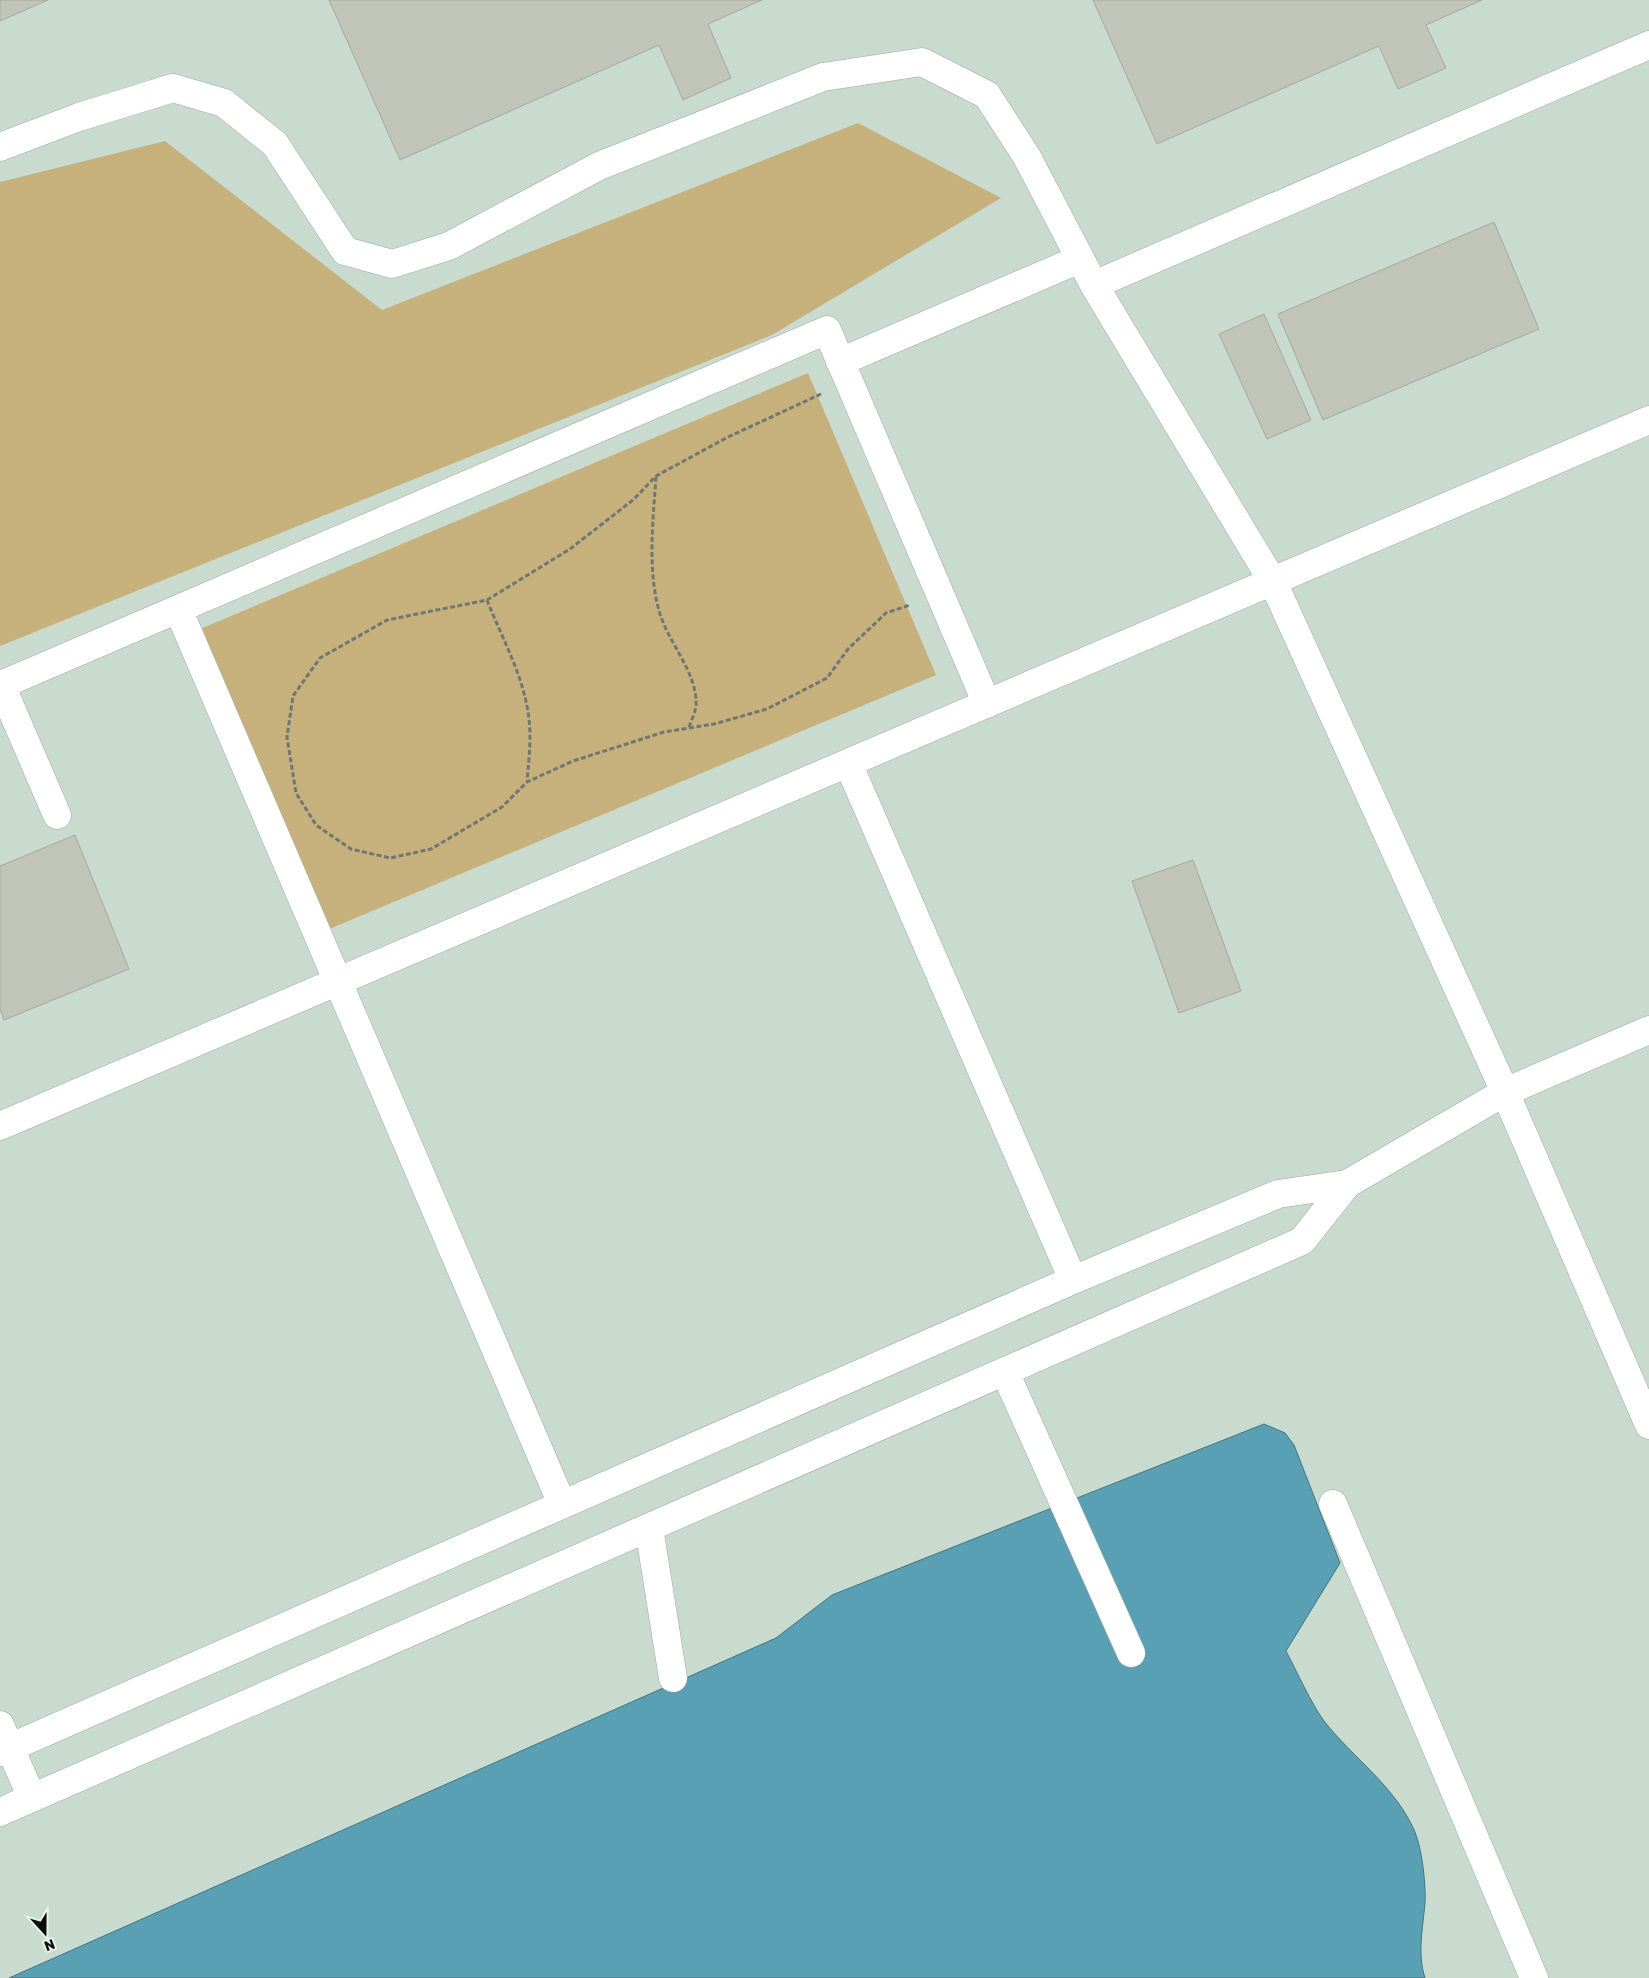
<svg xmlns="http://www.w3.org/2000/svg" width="1649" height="1978" font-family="Rubik,sans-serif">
  <rect width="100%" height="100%" fill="#d9e4dc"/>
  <path fill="#c9dbce" d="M0 0H1649V1978H0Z"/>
  <path fill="#c6b17d" d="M858 123 1001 198 772 335 0 646V182L165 141 382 310Z
    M808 373 936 675 327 930 200 629Z"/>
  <path fill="#5aa0b5" stroke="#427482" d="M1264 1424 1285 1433 1294 1445 1340 1563 1286 1651C1297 1672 1311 1703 1324 1721 1353 1758 1396 1787 1415 1832 1422 1850 1426 1883 1425 1903 1423 1927 1417 1954 1425 1978H9L776 1638 832 1595Z"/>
  <path fill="#c0c4b9" stroke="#a5a89d" d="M0 0H48L0 21Z
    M329 0H762L708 24 731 78 683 100 659 45 400 160Z
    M1093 0H1482L1426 25 1446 68 1398 89 1379 46 1157 144Z
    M1494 222 1539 329 1323 420 1278 314Z
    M1264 314 1311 420 1267 439 1219 334Z
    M75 835 129 969 4 1020 0 1009V866Z
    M1193 860 1241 991 1179 1013 1132 881Z"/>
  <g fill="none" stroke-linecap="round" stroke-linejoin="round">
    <defs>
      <path id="minor" d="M0 147 79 117 173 88 224 103 275 144 345 251 392 264 449 246 599 166 823 77 922 62 987 95 1027 157 1094 285 1273 582 1505 1092 1649 1425
        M1094 285 1649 45
        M840 362 1080 259
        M178 609 827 330 987 704
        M848 763 1073 1280
        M57 815 1 685 178 609 562 1504
        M0 1126 1649 420
        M1005 1372 1131 1653
        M1333 1504 1534 1978
        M649 1528 673 1678
        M0 1725 32 1798
        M0 1752 1073 1280 1278 1194 1347 1184
        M0 1812 1302 1241 1347 1184 1505 1092 1649 1030"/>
    </defs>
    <use href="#minor" stroke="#9fa9a2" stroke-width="29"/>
    <path stroke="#707772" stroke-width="3" stroke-dasharray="5 2.5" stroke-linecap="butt" d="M821 394 728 437 656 476 633 500 570 549 487 600 387 620 320 658 293 696 287 737 296 793 316 825 351 849 390 858 431 849 502 807 527 782 573 761 664 732 714 724 767 709 827 678 848 649 886 613 910 605
      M656 477C653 522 647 571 660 614 669 643 696 672 696 702 697 710 691 720 689 728
      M487 600C501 636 522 673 528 712 532 735 529 759 527 781"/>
    <use href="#minor" stroke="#fff" stroke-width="28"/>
  </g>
  <g transform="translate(45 1933) rotate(159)" stroke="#e6f1e9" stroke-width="4" paint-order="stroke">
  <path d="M0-4L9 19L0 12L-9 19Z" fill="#090c0a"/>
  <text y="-8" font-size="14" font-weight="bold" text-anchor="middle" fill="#090c0a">N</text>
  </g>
</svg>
